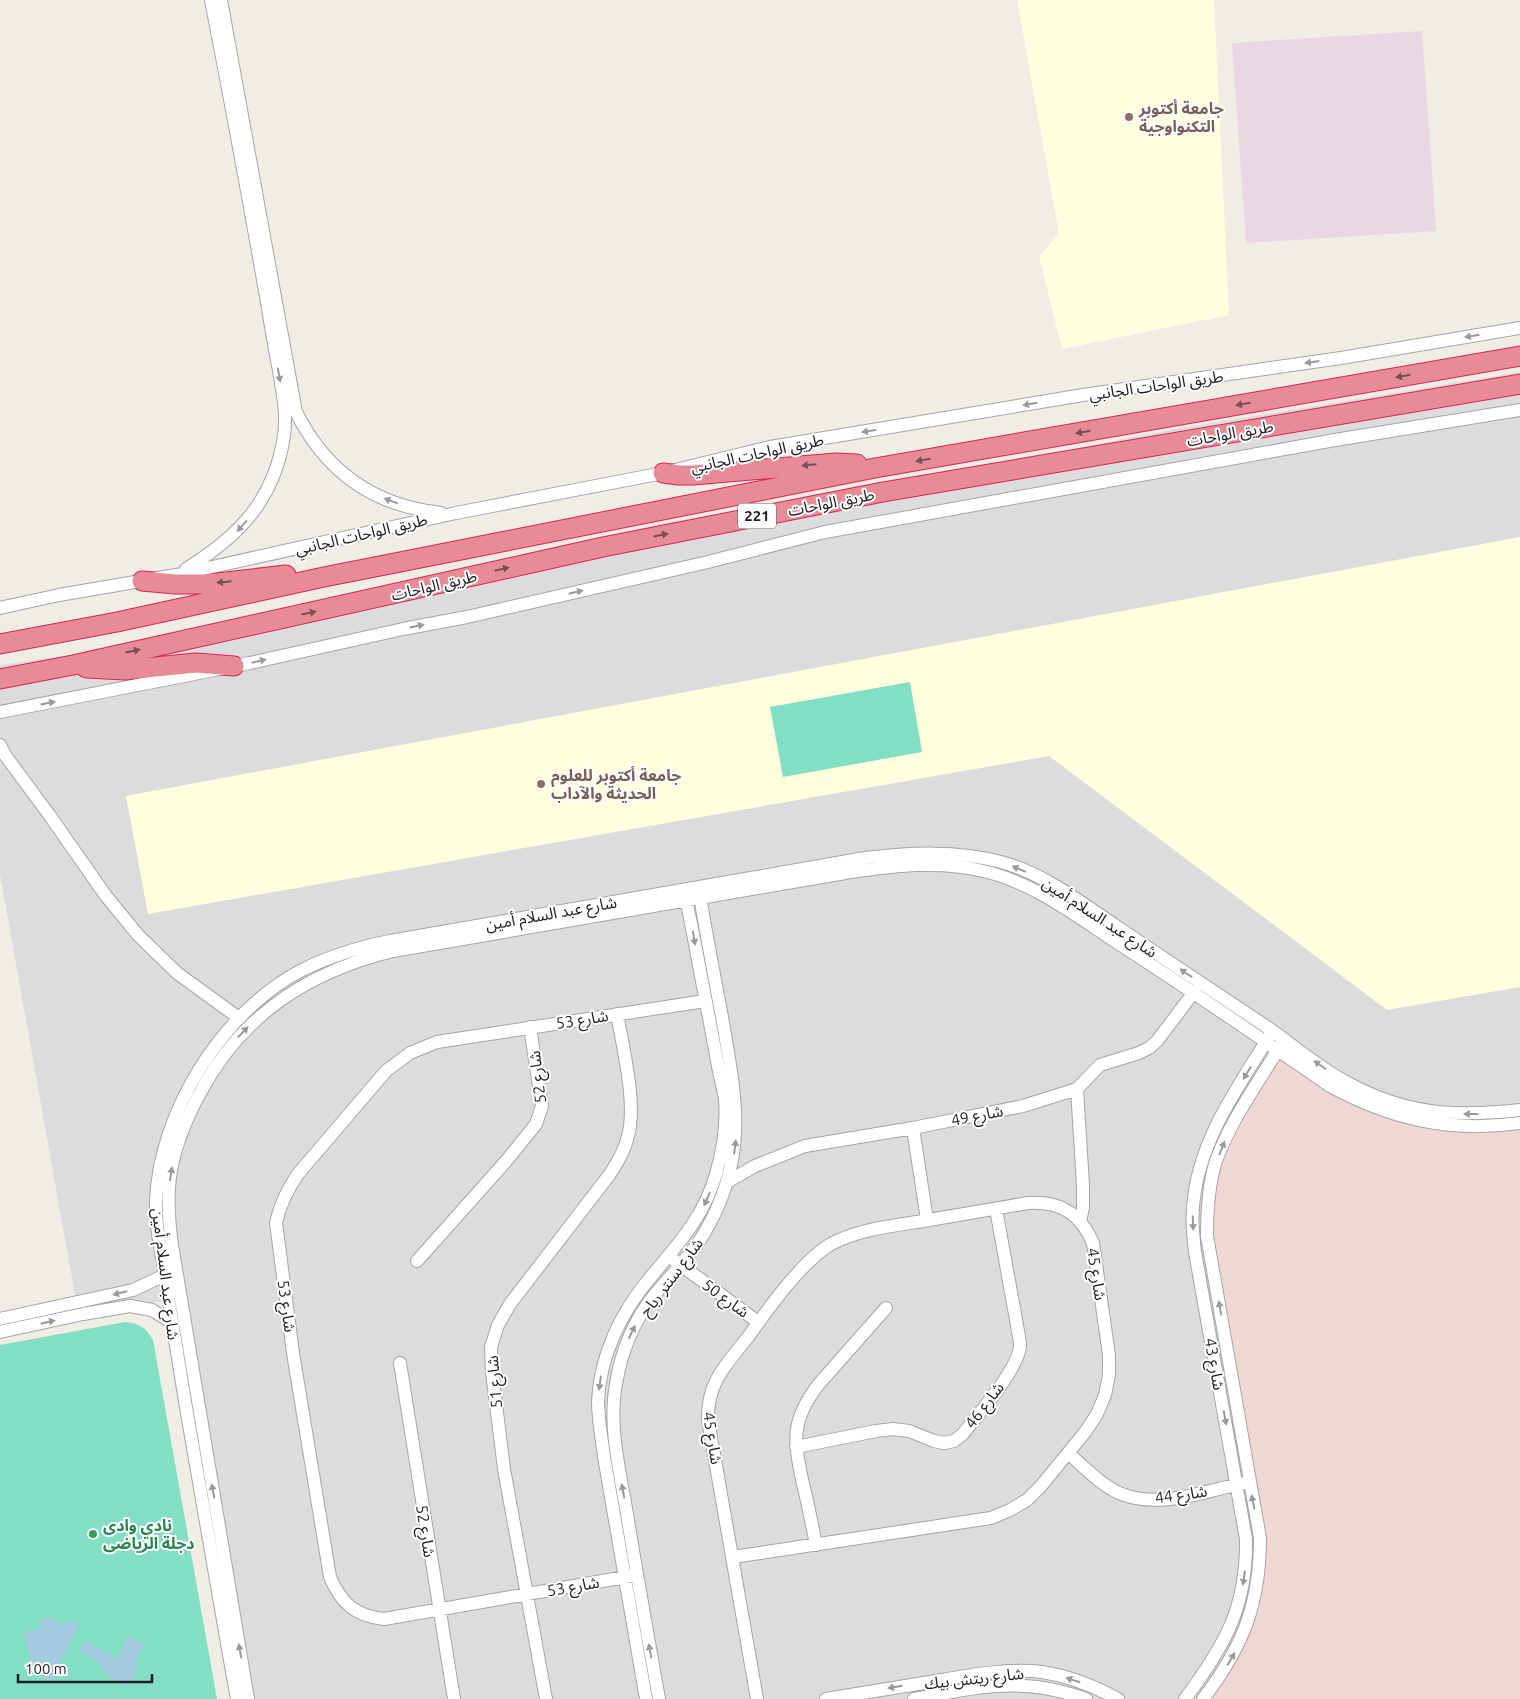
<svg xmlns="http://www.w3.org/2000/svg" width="1520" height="1699" font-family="Ubuntu,'Noto Sans Arabic',sans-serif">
  <rect width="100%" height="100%" fill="#f0ede5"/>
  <path fill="#dddcdc" d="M1520 372V1699H242L174 1300 78 1312 0 874V665L107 650 674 521 763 508 1176 429Z"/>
  <path fill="#f1d7d4" d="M1275 1041 1341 1086 1450 1119 1474 1120 1520 1115V1699H1194L1213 1673 1228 1650 1239 1626 1247 1601 1251 1574 1253 1547 1251 1521 1201 1237V1204L1206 1172 1217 1141Z"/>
  <path fill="#e9d7e4" d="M1422 31 1436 231 1246 243 1232 43Z"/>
  <path fill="#fdffdf" d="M1017 0H1214L1229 315 1062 349 1039 256 1059 234Z
    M1520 537V987L1387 1010 1049 756 148 914 126 796Z"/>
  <path fill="#82dfc3" d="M910 682 922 752 783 777 770 707Z
    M125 1322C141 1324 145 1327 153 1340L217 1699H0V1345Z"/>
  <path fill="#a5ccde" d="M47 1617 54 1619 59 1625 72 1621 79 1625 51 1682 34 1674 24 1632 38 1629 41 1620Z
    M129 1636 146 1645C144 1647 140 1650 138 1654 132 1667 143 1675 125 1685 108 1682 107 1669 94 1659 90 1656 84 1654 79 1651L84 1641 117 1658Z"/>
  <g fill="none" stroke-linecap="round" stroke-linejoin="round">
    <defs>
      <path id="minor" d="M221 0 296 412C326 472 375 506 441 513
        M186 569C236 538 272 503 283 442 288 417 283 396 279 371 275 350 271 329 268 308 250 205 231 103 211 0
        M0 608 59 595 176 575 456 513 663 473 770 447 1083 395 1341 358 1520 328
        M0 712 250 663 403 629 467 617 708 562 825 532 1335 440 1520 410
        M0 745 5 755 50 816 106 896 138 935 177 973 239 1018
        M1077 1089 1083 1185V1208L1080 1221
        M913 1128 927 1220
        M727 1182 755 1166 805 1146 913 1128 1023 1106 1077 1089 1100 1065 1139 1053 1149 1048 1157 1041 1194 992
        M674 1260 758 1322
        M417 1261 507 1160 536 1124 542 1106 530 1027
        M0 1319 133 1290 165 1275 171 1274
        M0 1332 83 1314 130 1306 152 1310 171 1322
        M400 1363 454 1699
        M796 1447 876 1431 893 1429 909 1431 934 1441 944 1443 954 1441 963 1434C978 1414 1018 1370 1020 1346 1020 1341 1019 1336 1018 1331L996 1209
        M1068 1453C1084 1467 1100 1484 1119 1493 1159 1510 1204 1491 1244 1483
        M816 1545C812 1524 808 1504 803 1484 794 1441 790 1422 818 1385L886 1308
        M733 1557 991 1518 1010 1510 1027 1500 1041 1486 1086 1431 1097 1414 1105 1395 1109 1375V1355L1093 1243C1080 1213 1060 1201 1028 1203 993 1209 958 1215 923 1221 892 1226 859 1229 831 1244 802 1261 768 1309 748 1337 726 1365 707 1382 708 1420L757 1699
        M637 1575 384 1619C355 1616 341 1603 330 1577L293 1353 276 1223C280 1204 287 1190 298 1174L386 1071 410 1053 437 1042 705 1001
        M237 1699C220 1606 204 1513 188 1419 180 1371 172 1323 165 1275 161 1250 155 1226 156 1200 160 1111 223 1011 302 970 330 956 360 947 390 941L865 858C911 853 956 850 1001 862 1043 873 1080 902 1116 926 1166 960 1216 993 1267 1027 1294 1046 1319 1068 1348 1083 1406 1115 1456 1117 1520 1110
        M248 1699 172 1245C169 1223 167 1200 170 1177 174 1148 185 1121 199 1095 240 1016 307 972 393 951L851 872C895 866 939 860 983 871 1032 882 1074 914 1116 942 1188 988 1259 1037 1330 1086 1391 1119 1450 1133 1520 1123
        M546 1699 504 1469 492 1372 491 1347 498 1325 510 1304 610 1174C618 1162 625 1150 628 1136 637 1104 623 1048 617 1014
        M646 1699 604 1457C602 1439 598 1420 598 1401 600 1356 621 1312 650 1278 678 1244 704 1217 716 1174 723 1150 727 1124 725 1099 723 1088 720 1077 718 1066 714 1045 710 1024 706 1002 699 967 693 930 685 895
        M659 1699C648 1637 637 1576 627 1514 620 1472 608 1426 616 1384 621 1353 633 1323 652 1298 670 1276 691 1256 705 1232 749 1156 736 1098 722 1017 714 975 706 933 699 891
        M826 1699C863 1693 899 1687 936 1681 971 1675 1007 1668 1042 1672 1069 1676 1094 1686 1118 1699
        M914 1699C950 1693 988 1683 1025 1686 1046 1687 1066 1692 1086 1699
        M1185 1699C1225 1645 1247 1608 1246 1539L1195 1252C1193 1234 1191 1216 1194 1198 1201 1137 1239 1086 1270 1035
        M1203 1699C1243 1647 1260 1604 1260 1538L1207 1236C1207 1212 1208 1188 1215 1164 1229 1122 1259 1082 1282 1043"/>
      <path id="highway" d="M663 473 679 475H693L836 463 857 464
        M142 581 175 584H208L286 575
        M0 644 117 622 324 577 875 468 1520 356
        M86 668 125 670 196 663 234 666
        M0 679 73 665 603 547 883 492 1520 384"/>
    </defs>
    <use href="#minor" stroke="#a6a6a6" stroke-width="14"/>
    <use href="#highway" stroke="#dc2355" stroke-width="21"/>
    <use href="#minor" stroke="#fff" stroke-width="12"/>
    <use href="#highway" stroke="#e78c96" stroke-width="19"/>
  </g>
  <defs><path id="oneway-solid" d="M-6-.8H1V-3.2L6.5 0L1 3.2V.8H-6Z" transform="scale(1.25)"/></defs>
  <g fill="#9a9a9a">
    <use href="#oneway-solid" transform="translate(1472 336) rotate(171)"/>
    <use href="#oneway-solid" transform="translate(1312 362) rotate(172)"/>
    <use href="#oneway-solid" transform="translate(279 375) rotate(80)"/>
    <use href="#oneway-solid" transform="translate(1030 404) rotate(170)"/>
    <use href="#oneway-solid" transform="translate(869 431) rotate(171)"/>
    <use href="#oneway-solid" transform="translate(391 501) rotate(-159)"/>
    <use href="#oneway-solid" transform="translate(242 526) rotate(132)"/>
    <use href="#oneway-solid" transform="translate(576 592) rotate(-13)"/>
    <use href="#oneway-solid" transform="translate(417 626) rotate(-11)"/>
    <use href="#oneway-solid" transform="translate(259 661) rotate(-13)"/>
    <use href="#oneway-solid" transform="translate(48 703) rotate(-11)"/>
    <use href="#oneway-solid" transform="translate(1019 869) rotate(-157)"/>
    <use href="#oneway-solid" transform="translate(694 938) rotate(80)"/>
    <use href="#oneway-solid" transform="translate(1186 973) rotate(-146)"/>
    <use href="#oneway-solid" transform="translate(243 1032) rotate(-46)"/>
    <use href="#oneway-solid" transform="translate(1320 1065) rotate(-145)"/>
    <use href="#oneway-solid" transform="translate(1247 1073) rotate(122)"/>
    <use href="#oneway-solid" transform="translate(1471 1114) rotate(-180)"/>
    <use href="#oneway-solid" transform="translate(735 1147) rotate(-83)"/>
    <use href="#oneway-solid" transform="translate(1222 1148) rotate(-68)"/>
    <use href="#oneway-solid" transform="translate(171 1174) rotate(-82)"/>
    <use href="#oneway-solid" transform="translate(707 1199) rotate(114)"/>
    <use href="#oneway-solid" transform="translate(1193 1223) rotate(88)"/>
    <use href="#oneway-solid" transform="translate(120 1293) rotate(166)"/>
    <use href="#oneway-solid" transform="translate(1220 1308) rotate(-100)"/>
    <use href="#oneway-solid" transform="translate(48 1322) rotate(-13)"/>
    <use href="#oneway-solid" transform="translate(632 1332) rotate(-64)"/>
    <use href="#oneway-solid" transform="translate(600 1383) rotate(97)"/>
    <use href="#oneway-solid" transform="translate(1225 1418) rotate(80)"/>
    <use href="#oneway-solid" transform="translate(213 1491) rotate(-100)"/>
    <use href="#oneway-solid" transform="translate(623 1491) rotate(-100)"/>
    <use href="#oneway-solid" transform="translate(1253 1502) rotate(-102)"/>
    <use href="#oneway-solid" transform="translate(1244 1578) rotate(98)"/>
    <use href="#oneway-solid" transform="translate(240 1651) rotate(-100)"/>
    <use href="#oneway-solid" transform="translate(650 1651) rotate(-100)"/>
    <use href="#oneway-solid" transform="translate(1231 1659) rotate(-60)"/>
    <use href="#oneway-solid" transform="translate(1073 1680) rotate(-163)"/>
    <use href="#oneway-solid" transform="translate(895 1687) rotate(171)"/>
  </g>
  <g fill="#795055">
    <use href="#oneway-solid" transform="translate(1403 376) rotate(170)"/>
    <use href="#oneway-solid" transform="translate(1243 404) rotate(170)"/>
    <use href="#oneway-solid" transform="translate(1083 432) rotate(170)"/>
    <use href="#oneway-solid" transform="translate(923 460) rotate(170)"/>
    <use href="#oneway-solid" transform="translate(809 465) rotate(175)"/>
    <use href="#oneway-solid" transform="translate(661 535) rotate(-11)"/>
    <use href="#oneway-solid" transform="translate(502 569) rotate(-13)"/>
    <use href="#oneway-solid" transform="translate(224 582) rotate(174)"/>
    <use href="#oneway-solid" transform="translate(309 613) rotate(-12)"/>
    <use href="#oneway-solid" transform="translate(133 651) rotate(-12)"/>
  </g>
  <g fill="#8d6e63" stroke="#fff" stroke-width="2">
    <circle cx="1129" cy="117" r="5"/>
    <circle cx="541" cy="784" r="5"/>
  </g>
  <circle fill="#2e9e5b" stroke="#fff" stroke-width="2" cx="93" cy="1534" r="5"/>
  <g text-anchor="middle" stroke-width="4" stroke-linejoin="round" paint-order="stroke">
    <rect fill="#fff" stroke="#626262" stroke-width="1" x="738" y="503.5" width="38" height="25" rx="4"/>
    <g font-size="15" font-weight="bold" fill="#1f1f1f">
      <text x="757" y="521">221</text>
    </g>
    <g font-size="16" font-weight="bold" fill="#785e54" stroke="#fff" text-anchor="start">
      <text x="1139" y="114">جامعة أكتوبر<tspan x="1139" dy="18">التكنواوجية</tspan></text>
      <text x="551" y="781">جامعة أكتوبر للعلوم<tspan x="551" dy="18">الحديثة والآداب</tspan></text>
    </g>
    <g font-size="16" fill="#1f1f1f" stroke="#fff">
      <text transform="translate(1156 385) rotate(-8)" y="6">طريق الواحات الجانبي</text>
      <text transform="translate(1230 433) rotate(-10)" y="6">طريق الواحات</text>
      <text transform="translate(757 453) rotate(-12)" y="6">طريق الواحات الجانبي</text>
      <text transform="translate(831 502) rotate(-11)" y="6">طريق الواحات</text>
      <text transform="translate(361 534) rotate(-13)" y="6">طريق الواحات الجانبي</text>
      <text transform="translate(434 585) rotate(-13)" y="6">طريق الواحات</text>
      <text transform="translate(551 913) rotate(-10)" y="6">شارع عبد السلام أمين</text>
      <text transform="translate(1100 917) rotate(33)" y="6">شارع عبد السلام أمين</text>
      <text transform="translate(582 1019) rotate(-9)" y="6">شارع 53</text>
      <text transform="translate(537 1077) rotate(-97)" y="6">شارع 52</text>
      <text transform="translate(977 1115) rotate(-11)" y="6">شارع 49</text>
      <text transform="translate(166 1274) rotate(83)" y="6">شارع عبد السلام أمين</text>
      <text transform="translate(1097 1274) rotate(81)" y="6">شارع 45</text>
      <text transform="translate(671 1277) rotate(-53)" y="6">شارع سنتر رباح</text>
      <text transform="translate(726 1298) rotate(36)" y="6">شارع 50</text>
      <text transform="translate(287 1306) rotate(82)" y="6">شارع 53</text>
      <text transform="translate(1215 1364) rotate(80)" y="6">شارع 43</text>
      <text transform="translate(494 1382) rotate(-95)" y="6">شارع 51</text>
      <text transform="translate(984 1405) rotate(-53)" y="6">شارع 46</text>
      <text transform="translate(713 1438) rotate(81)" y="6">شارع 45</text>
      <text transform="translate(1181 1494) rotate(-8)" y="6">شارع 44</text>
      <text transform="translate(426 1531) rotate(81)" y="6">شارع 52</text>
      <text transform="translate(573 1586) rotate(-10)" y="6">شارع 53</text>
      <text transform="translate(974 1678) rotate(-6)" y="6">شارع ريتش بيك</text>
    </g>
    <g font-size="16" font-weight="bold" fill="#27864d" stroke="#fff" text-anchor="start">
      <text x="103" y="1531">نادي وادى<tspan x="103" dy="18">دجلة الرياضى</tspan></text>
    </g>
  </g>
  <path d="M18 1674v8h134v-8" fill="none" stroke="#1f1f1f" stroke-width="2.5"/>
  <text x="25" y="1674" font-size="15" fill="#1f1f1f" stroke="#ffffff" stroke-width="4" paint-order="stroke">100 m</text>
</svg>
